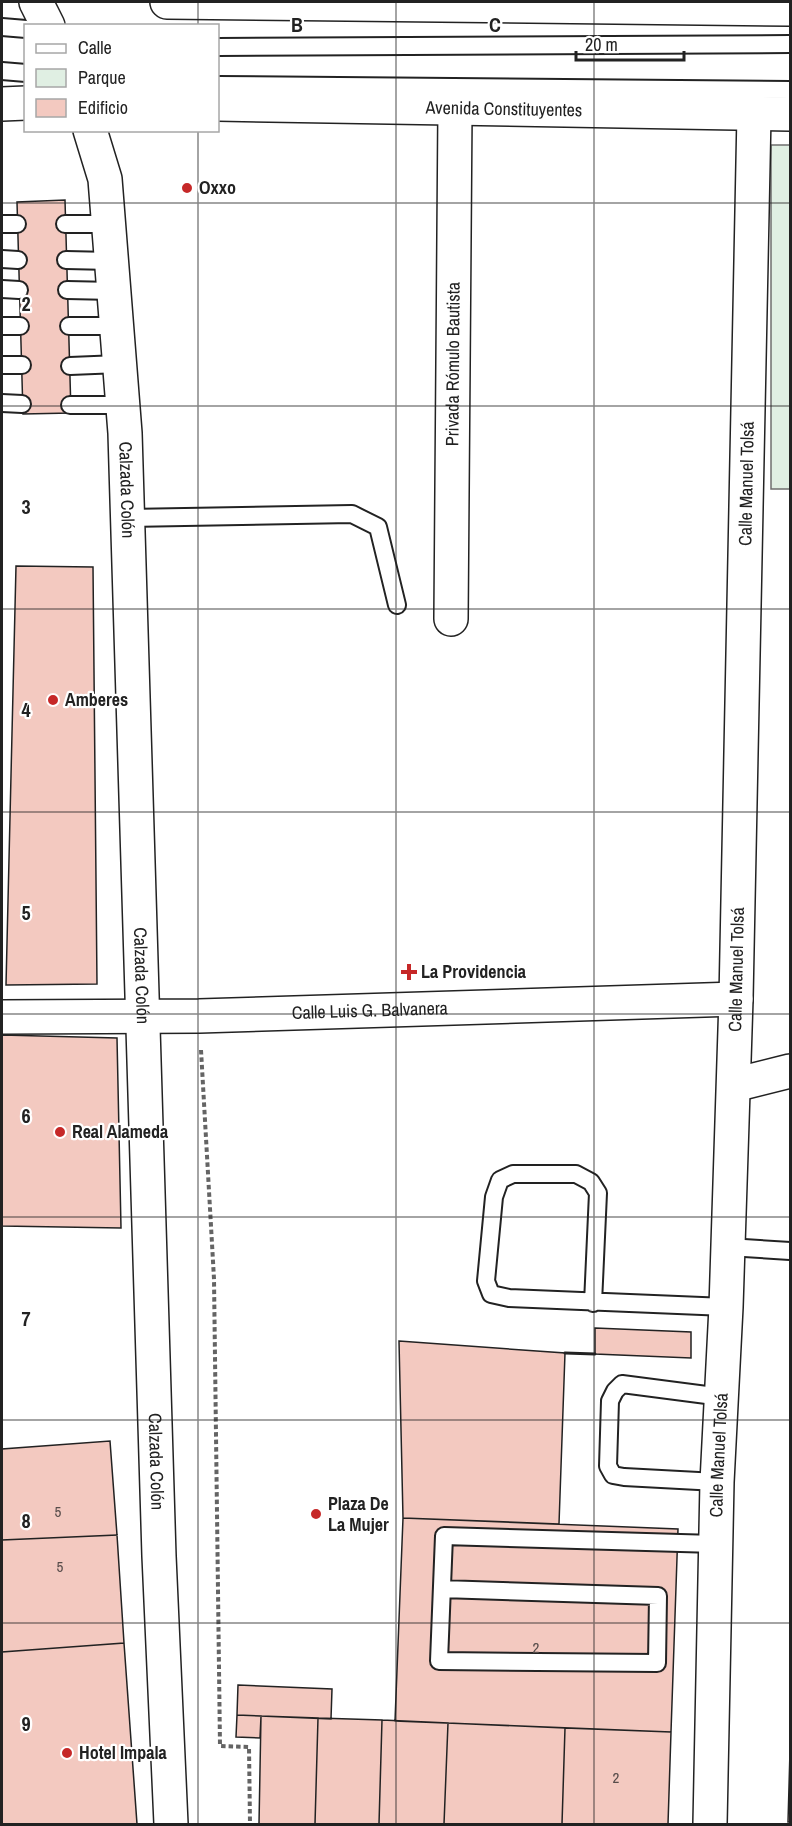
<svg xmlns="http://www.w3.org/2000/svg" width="792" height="1826" font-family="'Archivo Narrow',sans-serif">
  <rect width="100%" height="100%" fill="#fff"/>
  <path fill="#e0efe3" stroke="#6f6f6f" stroke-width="1.5" d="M771 145H790V489H771Z"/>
  <path fill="#f3c9c0" stroke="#222" stroke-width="1.5" d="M65 200 71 413 23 414 17 202Z
    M16 566 93 567 97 984 6 985Z
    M2 1035 117 1038 121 1228 2 1226Z
    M595 1328 691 1332V1358L595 1354Z
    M399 1341 565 1353 559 1524 403 1518Z
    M110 1441 117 1535 2 1540V1449Z
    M403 1518 678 1529 671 1732 395 1721Z
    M117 1535 124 1643 2 1652V1540Z
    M124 1643 137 1824H2V1652Z
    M238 1685 332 1689 331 1719 237 1715Z
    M237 1715 261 1716 260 1738 236 1737Z
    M261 1716 318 1718 315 1824H259Z
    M261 1716 318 1718 315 1824H259Z
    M318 1718 382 1720 379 1824H315Z
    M382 1720 448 1723 444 1824H379Z
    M448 1723 565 1728 562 1824H444Z
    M565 1728 671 1732 668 1824H562Z
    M790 1751V1822H788Z"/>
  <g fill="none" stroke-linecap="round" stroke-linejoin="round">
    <defs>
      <path id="service" d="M2 27 26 29
        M218 47 790 44
        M2 71 26 73
        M218 85 790 90
        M2 224H17
        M65 224H109
        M2 259 18 260
        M66 260 111 261
        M2 289 19 290
        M67 290 114 291
        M2 326H20
        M69 326H117
        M2 365H22
        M70 366 119 364
        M2 403 22 404
        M70 405H122
        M128 518 352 514 378 527 397 605
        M728 1247 790 1251
        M593 1303 598 1193 591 1182 576 1174H513L500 1180 494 1197 486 1281 491 1294 509 1298 726 1307
        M717 1482 624 1477 613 1475 608 1466 610 1401 615 1391 622 1384 722 1397
        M442 1589 658 1596 657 1663 439 1661 444 1536 715 1544"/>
      <g id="minor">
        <path id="s1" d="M451 619 455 109"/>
        <path id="s2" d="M2 1017 199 1016 736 999"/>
      </g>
      <g id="tertiary">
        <path id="s3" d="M90 130 105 179 125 433 159 1556 171 1824"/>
        <path d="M734 1085 790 1071"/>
        <path id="s4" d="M710 1824 717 1482 726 1307 736 999 754 114"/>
      </g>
      <path id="secondary" d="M36 2 48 26"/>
      <g id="primary">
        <path d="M167 2 790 9"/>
        <path d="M2 104 26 103"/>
        <path id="s5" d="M218 104 790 114"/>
      </g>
    </defs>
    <use href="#service" stroke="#222" stroke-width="20"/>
    <use href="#minor" stroke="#222" stroke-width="36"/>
    <use href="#tertiary" stroke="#222" stroke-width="36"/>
    <use href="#secondary" stroke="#222" stroke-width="36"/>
    <use href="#primary" stroke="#222" stroke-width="36"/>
    <path stroke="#646464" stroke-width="4" stroke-dasharray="4.5 3" stroke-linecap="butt" d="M201 1050 214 1279 220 1746 249 1747 250 1824"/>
    <use href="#service" stroke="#fff" stroke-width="16"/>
    <use href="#minor" stroke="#fff" stroke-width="33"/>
    <use href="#tertiary" stroke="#fff" stroke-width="33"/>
    <use href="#secondary" stroke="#fff" stroke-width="33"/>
    <use href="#primary" stroke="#fff" stroke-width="33"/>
    <path stroke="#222" stroke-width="3" d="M565 1353 595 1354"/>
  </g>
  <path fill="none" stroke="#222" stroke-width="1.5" stroke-opacity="0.55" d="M198 2V26M396 2V1824M594 2V1824M198 130V1824M2 203H790M2 406H790M2 609H790M2 812H790M2 1014H790M2 1217H790M2 1420H790M2 1623H790"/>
  <g fill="#c62828" stroke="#fff" stroke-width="2">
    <circle cx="187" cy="188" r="6"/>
    <circle cx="53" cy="700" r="6"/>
    <path d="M406 963h6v6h6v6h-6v6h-6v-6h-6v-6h6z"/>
    <circle cx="60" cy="1132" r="6"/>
    <circle cx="316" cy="1514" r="6"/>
    <circle cx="67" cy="1753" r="6"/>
  </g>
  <g text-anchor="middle" stroke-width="4.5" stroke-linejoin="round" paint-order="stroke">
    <g font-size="15" fill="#564c4a">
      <text x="58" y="1517">5</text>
      <text x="60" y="1572">5</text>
      <text x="536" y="1653">2</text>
      <text x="616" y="1783">2</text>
    </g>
    <g font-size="18" fill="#222" stroke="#fff">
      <text dy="6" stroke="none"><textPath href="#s5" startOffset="286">Avenida Constituyentes</textPath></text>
      <text dy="6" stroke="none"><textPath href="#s1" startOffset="255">Privada Rómulo Bautista</textPath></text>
      <text dy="6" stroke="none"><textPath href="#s4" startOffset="1341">Calle Manuel Tolsá</textPath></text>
      <text dy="6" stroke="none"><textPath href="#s3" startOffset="363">Calzada Colón</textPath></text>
      <text dy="6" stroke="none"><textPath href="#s4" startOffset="855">Calle Manuel Tolsá</textPath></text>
      <text dy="6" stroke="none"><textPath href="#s3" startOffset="849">Calzada Colón</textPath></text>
      <text dy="6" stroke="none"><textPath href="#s2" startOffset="368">Calle Luis G. Balvanera</textPath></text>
      <text dy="6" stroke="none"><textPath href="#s4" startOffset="369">Calle Manuel Tolsá</textPath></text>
      <text dy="6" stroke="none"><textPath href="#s3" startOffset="1335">Calzada Colón</textPath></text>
    </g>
    <g font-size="18" font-weight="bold" fill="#222" stroke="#fff" text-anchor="start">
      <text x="199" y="194">Oxxo</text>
      <text x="65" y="706">Amberes</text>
      <text x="421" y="978">La Providencia</text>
      <text x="72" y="1138">Real Alameda</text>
      <text x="328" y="1510">Plaza De<tspan x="328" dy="21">La Mujer</tspan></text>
      <text x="79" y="1759">Hotel Impala</text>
    </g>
  </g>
  <g font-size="20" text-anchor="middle" font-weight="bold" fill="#222" stroke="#fff" stroke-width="4.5" stroke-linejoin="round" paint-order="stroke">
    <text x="297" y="32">B</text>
    <text x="495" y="32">C</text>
    <text x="26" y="311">2</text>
    <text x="26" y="514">3</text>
    <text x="26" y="717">4</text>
    <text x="26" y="920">5</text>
    <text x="26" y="1123">6</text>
    <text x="26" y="1326">7</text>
    <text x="26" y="1528">8</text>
    <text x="26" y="1731">9</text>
  </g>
  <rect width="792" height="1826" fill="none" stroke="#222222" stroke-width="6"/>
  <rect x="24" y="24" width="195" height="108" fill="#ffffff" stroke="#a7a7a7" stroke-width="1.5"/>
  <rect x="36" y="44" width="30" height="9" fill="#ffffff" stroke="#a7a7a7" stroke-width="1.5"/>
  <text x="78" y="54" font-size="18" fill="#222222">Calle</text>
  <rect x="36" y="69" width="30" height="18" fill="#e0efe3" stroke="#a7a7a7" stroke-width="1.5"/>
  <text x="78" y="84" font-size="18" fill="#222222">Parque</text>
  <rect x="36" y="99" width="30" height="18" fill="#f3c9c0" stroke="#a7a7a7" stroke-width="1.5"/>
  <text x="78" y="114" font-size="18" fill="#222222">Edificio</text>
  <path d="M576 51v9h108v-9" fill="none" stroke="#222222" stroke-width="3"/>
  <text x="585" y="51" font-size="18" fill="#222222" stroke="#ffffff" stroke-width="4.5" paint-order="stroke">20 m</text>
</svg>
